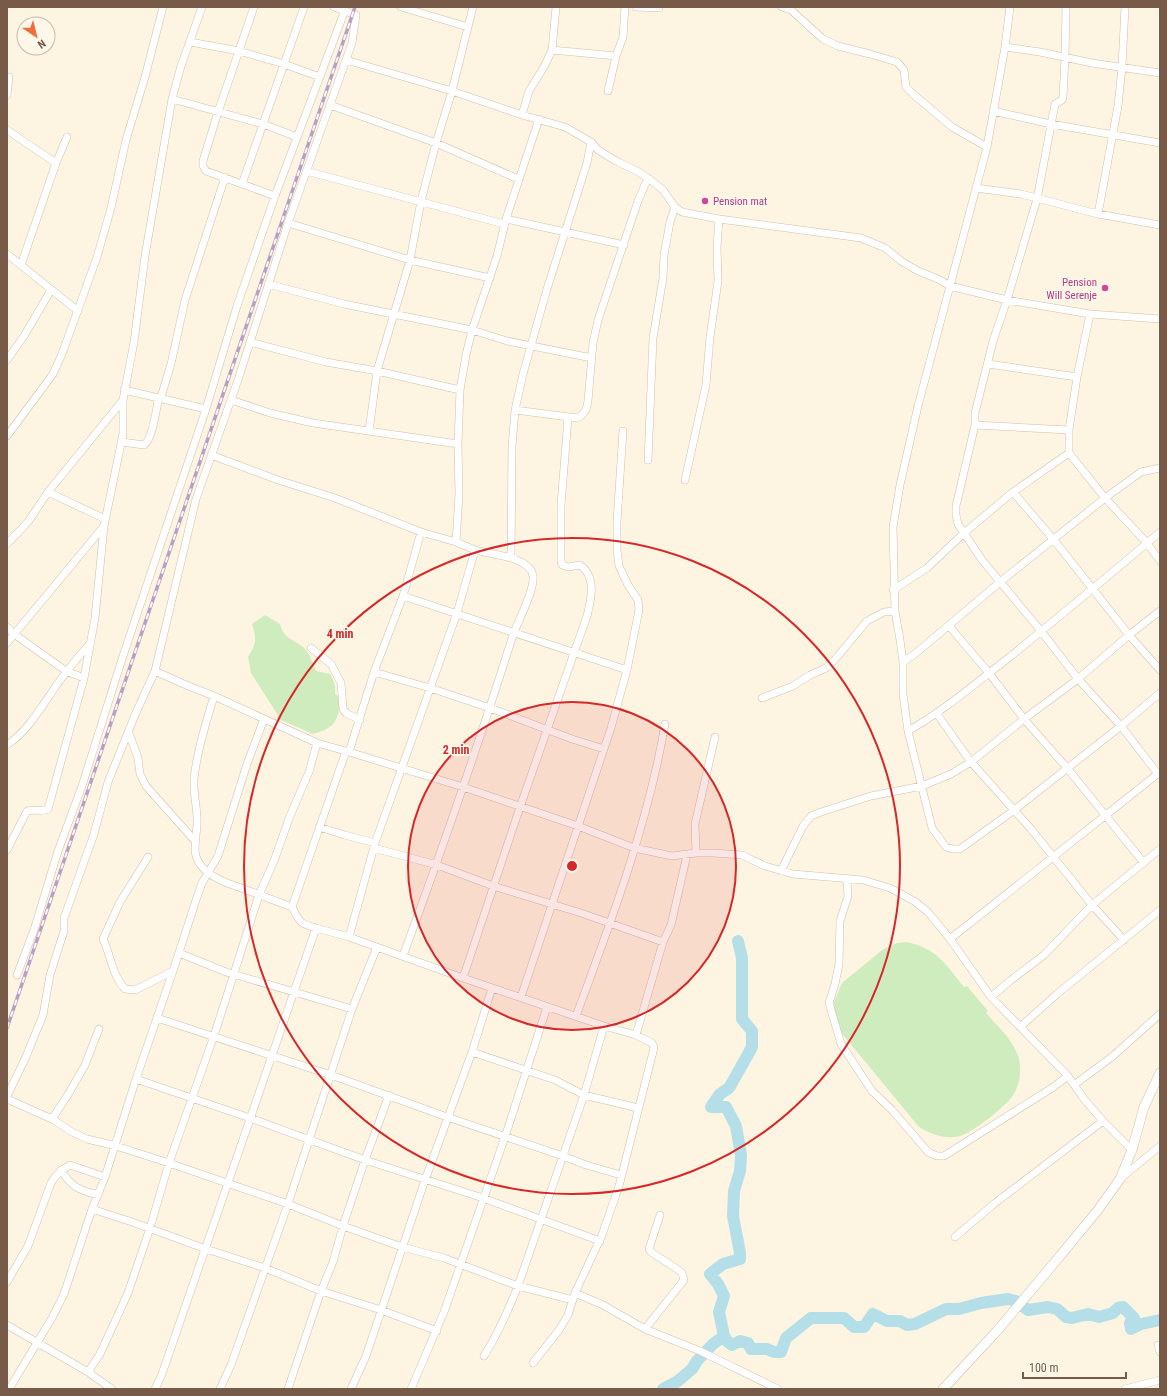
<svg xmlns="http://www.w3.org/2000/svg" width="1167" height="1396" font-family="'Roboto Condensed',sans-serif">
  <rect width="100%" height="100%" fill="#fef4e2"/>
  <path fill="#cfecbf" d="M265 615 280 624C285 641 293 638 304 648 310 654 313 664 316 671L330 674C334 681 336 686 335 694L340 697C339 721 335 728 313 734L281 720 251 673 248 657C256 644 257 640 252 624Z
    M907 942C938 949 946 965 964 987L967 986 988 1011 986 1013C999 1028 1019 1045 1020 1066 1021 1076 1018 1090 1011 1098 1003 1108 972 1133 960 1136 945 1140 931 1134 919 1127L839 1030 834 1011V1002L842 983 882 950 897 943Z"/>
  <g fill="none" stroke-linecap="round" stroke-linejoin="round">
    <path stroke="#b5dfe8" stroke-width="12" d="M724 1336 728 1342 732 1345 740 1341 748 1343 751 1349H767L774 1352H781L786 1338 811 1318H844L854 1327H864L873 1314 887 1321H900L907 1325 915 1324 946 1309H959L981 1303 1008 1299 1016 1301 1028 1310 1048 1307 1057 1309 1066 1317 1072 1318 1088 1314 1099 1317 1113 1313 1118 1308 1123 1307 1134 1318 1130 1323 1131 1329 1141 1324 1160 1320
      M663 1389 678 1381 692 1369 697 1361 713 1344 724 1336 719 1312 724 1296 718 1284 710 1274 723 1264 740 1259V1253L733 1216 734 1191 740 1171 741 1155 736 1126 726 1107H711L720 1094 729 1088 737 1074 752 1047V1031L742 1019V958L738 941"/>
    <defs>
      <path id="minor" d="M254 7 218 112 203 161V166L206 171 275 196
        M334 7 356 15 352 43 288 223 238 380 196 499 155 671 186 685 214 696 317 743 349 752 463 787 578 826 634 848 672 856 696 853H713L742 855 765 866 793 874 863 880 890 888 914 901 928 912 950 939 991 997 1068 1076 1084 1099 1103 1121 1132 1150
        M401 7 468 27
        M636 7 659 8
        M782 7 791 10 823 39 838 46 870 54 897 62 904 70 906 87 913 94 952 127 987 147
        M1010 7 1005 47 987 147 918 406 900 485 893 527 895 611 900 640 903 662V694L908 731 932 828 946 847 952 849H960L1013 811 1121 726 1160 693
        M1066 7 1065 57 1063 97 1062 100 1055 104 1037 199 1007 300 993 341 975 413V425L956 506V515L958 524 982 560 1041 631 1078 679 1121 726 1158 774
        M190 42 239 51 284 64 320 77
        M1005 47 1040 52 1092 63 1160 73
        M552 50 616 56
        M346 60 452 91 522 115 565 127 591 142 598 150 616 161 637 171 648 178 663 190 675 207 682 212 719 219 861 238 885 248 901 261 918 271 938 279 950 286 1007 300 1090 314 1160 319
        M608 91 616 56 623 37 625 7
        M7 95 9 77
        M172 99 263 124 297 137
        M330 105 436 143 518 179
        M993 111 1051 124 1160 143
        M522 115 529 91 544 67 552 50 556 7
        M7 130 56 163
        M306 171 504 224
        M242 184 304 7
        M976 188 1021 194 1098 214 1160 225
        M1098 214 1118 106 1122 67 1125 7
        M506 219 624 245
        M288 223 410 260 490 278
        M7 254 78 311
        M21 265 56 163 67 137
        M268 284 344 304 472 330 507 341 592 358
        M1090 314 1077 377 1069 430V453L1105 498 1147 543 1160 561
        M250 342 326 362 377 371 460 390
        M7 360 24 336 51 290
        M988 364 1077 377
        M124 390 206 409
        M161 397 171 364 185 300 225 177
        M231 400 270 413 313 423 458 444
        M515 410 577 418 581 416 586 410 588 401 593 343 598 320 638 201 648 178
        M975 425 1069 430
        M369 431 377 371 410 260 421 201 436 143 452 91 473 7
        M7 436 53 374 62 354 97 257 111 208 126 140 145 77 163 7
        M122 442 144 445C153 439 156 409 159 397
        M211 455 278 480 335 498 421 532 456 542 475 550 457 613 375 843 349 937
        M648 460 653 338 663 278 664 255 670 222 675 207
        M685 480 706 385 710 337 718 281 717 247 719 219
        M48 492 105 519
        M1013 492 1054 540 1129 635 1160 670
        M456 542 459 495 458 444 460 390 466 355 472 330 497 256 506 219 539 119
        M7 544 28 522 48 492 123 400
        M511 558 512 447 515 410 523 374 547 289 587 163 591 142
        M893 590 927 568 964 533 1013 492 1069 453
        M403 596 627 670
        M949 626 989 673 1024 719 1067 768 1144 863
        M7 627 14 634 66 671 84 678
        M7 643 104 526
        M311 648 331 664 341 683 343 709 346 713 360 720
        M903 662 916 653 1000 582 1105 498 1141 472 1160 468
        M374 672 430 688 490 708 572 739 604 749
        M214 696C206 723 197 751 194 779 193 795 198 809 197 825 196 843 190 856 205 870 217 881 234 885 249 891 263 896 278 902 292 907 300 922 298 923 316 928
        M762 698 793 686 810 675 826 668 832 663 867 621 884 612 895 611
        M937 714 971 762 1031 829 1092 905 1124 940
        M908 731C945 710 977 682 1011 656 1061 615 1111 574 1160 532
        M129 733 138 758 140 774 146 786 195 841
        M7 745C28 731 42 706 56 686 67 670 79 656 91 642
        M349 752 374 672 403 596 421 532
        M319 827 345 835 375 843
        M374 848 437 865 493 886 581 913 663 942
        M7 850 27 811C34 809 42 812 48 809L84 678 95 618 104 526 123 434V400L134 342 145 256 172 99 181 66 202 7
        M696 853 695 824 715 737
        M148 857 120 902 103 939C111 956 112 975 125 989L135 990 173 971
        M781 871 803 826 811 816 821 812 871 796 922 786 951 774 971 762 1024 719 1078 679 1129 635 1160 611
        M847 880 848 896 840 921 839 964 835 984 829 1003 841 1044 872 1091 892 1110 928 1152 937 1156H944L1052 1088 1068 1076
        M292 907 346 751
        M950 939 1160 772
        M179 953 226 972 352 1009
        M403 956C442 850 479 743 513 635 518 621 535 590 533 576 530 556 491 555 475 550
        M17 975 34 930 58 851 82 786 122 659 206 409 237 306 275 196 345 10
        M463 978 520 807 587 616C591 600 597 577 580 565L568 567 562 565 561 561V505L568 418
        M521 997 611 728 627 670 639 610 638 600 628 585 619 566 617 550V521L623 431
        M991 997 1011 980 1044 955 1092 905 1160 849
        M576 1016C611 922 648 824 665 724
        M157 1018 331 1075 447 1117 563 1156 586 1165 621 1175
        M1020 1027 1057 994 1160 910
        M636 1035 663 942 671 925 687 855
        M472 1052 555 1080 584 1095 638 1108
        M136 1079 250 1118 365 1160 483 1198 600 1241
        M1074 1085 1113 1056 1160 1014
        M7 1096 25 1059 43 1015 50 975 64 931V918L94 834 108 782 135 715 155 671
        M7 1099 52 1119 72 1132 87 1139 116 1146 169 1163 288 1204 343 1226 402 1247 444 1258 518 1286 573 1300
        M52 1119 69 1093 85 1065 99 1029
        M61 1170C71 1187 79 1190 98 1195
        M1121 1178 1160 1146
        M92 1209 132 1222 206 1249 265 1268 321 1291 381 1310 437 1331
        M955 1237 995 1203 1103 1121
        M7 1282 28 1246 51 1183C56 1174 62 1170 70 1165L105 1177
        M575 1293 603 1305 645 1329 700 1351 778 1389
        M7 1325 88 1372 112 1389
        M645 1329 684 1280 682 1273 677 1269 651 1252 649 1249 660 1215
        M1158 1345 1160 1352
        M484 1356C498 1334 508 1311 518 1286L584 1095 604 1026
        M88 1372 100 1354 128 1293 150 1228 169 1163 214 1036 259 895 274 861 290 816 309 772 317 743
        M9 1389 52 1318 64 1294 92 1209 105 1177 136 1079 173 971 197 897 202 883 218 856 247 764 264 719
        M155 1389 162 1374 316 928 349 937 463 978 604 1026 636 1035 652 1043 654 1047 653 1052 619 1186 602 1235 575 1293 568 1315 559 1330 533 1363
        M220 1389 231 1365 288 1204 352 1009 377 947
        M288 1389 321 1291 333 1262 343 1226 365 1160 389 1095
        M351 1389 366 1356 425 1180 472 1052 492 988
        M411 1389 444 1312 505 1137 547 1007
        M1125 1389 1160 1380"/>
      <path id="tertiary" d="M943 1389 996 1332 1045 1274 1098 1210 1120 1179 1132 1150 1144 1107 1160 1073"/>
    </defs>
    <use href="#minor" stroke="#d2beab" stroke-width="8"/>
    <use href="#tertiary" stroke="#d2beab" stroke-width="10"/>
    <use href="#minor" stroke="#fff" stroke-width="7"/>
    <use href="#tertiary" stroke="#fff" stroke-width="9"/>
    <defs>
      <path id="rail" d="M7 1028 355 7"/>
    </defs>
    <use href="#rail" stroke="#b7a0c8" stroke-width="3.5"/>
    <use href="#rail" stroke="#fff8ea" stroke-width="2" stroke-dasharray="6" stroke-linecap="butt"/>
  </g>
  <circle cx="572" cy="866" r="164" fill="#d62828" fill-opacity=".12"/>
  <g fill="none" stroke="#d62828" stroke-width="2">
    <circle cx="572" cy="866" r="164"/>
    <circle cx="572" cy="866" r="328"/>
  </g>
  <g fill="#d1479c" stroke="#fff8ea" stroke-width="1.5">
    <circle cx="705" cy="201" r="4"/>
    <circle cx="1105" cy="288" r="4"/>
  </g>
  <g text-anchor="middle" stroke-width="3.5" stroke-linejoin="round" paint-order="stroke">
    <g font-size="11" fill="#b23c85" stroke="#fff8ea" text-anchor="start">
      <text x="713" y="205">Pension mat</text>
      <text x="1097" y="286" text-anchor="end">Pension<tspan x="1097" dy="13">Will Serenje</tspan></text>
    </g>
  </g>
  <circle cx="572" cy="866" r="6" fill="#d62828" stroke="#fff8ea" stroke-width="2"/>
  <g font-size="12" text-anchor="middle" font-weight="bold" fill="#d62828" stroke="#fff8ea" stroke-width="3.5" stroke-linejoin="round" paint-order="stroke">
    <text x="340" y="638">4 min</text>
    <text x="456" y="754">2 min</text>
  </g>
  <rect width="1167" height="1396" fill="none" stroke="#775a47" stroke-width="16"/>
  <g transform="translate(36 36) rotate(145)"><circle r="19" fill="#fff8ea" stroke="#c9b9a9"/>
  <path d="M0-3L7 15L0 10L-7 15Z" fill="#f06e3e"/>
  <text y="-6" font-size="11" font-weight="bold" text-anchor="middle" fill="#775a47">N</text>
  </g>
  <path d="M1023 1372v6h103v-6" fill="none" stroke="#775a47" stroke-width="2"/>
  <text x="1029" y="1372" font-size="12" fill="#775a47" stroke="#fff8ea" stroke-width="3" paint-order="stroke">100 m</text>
</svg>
